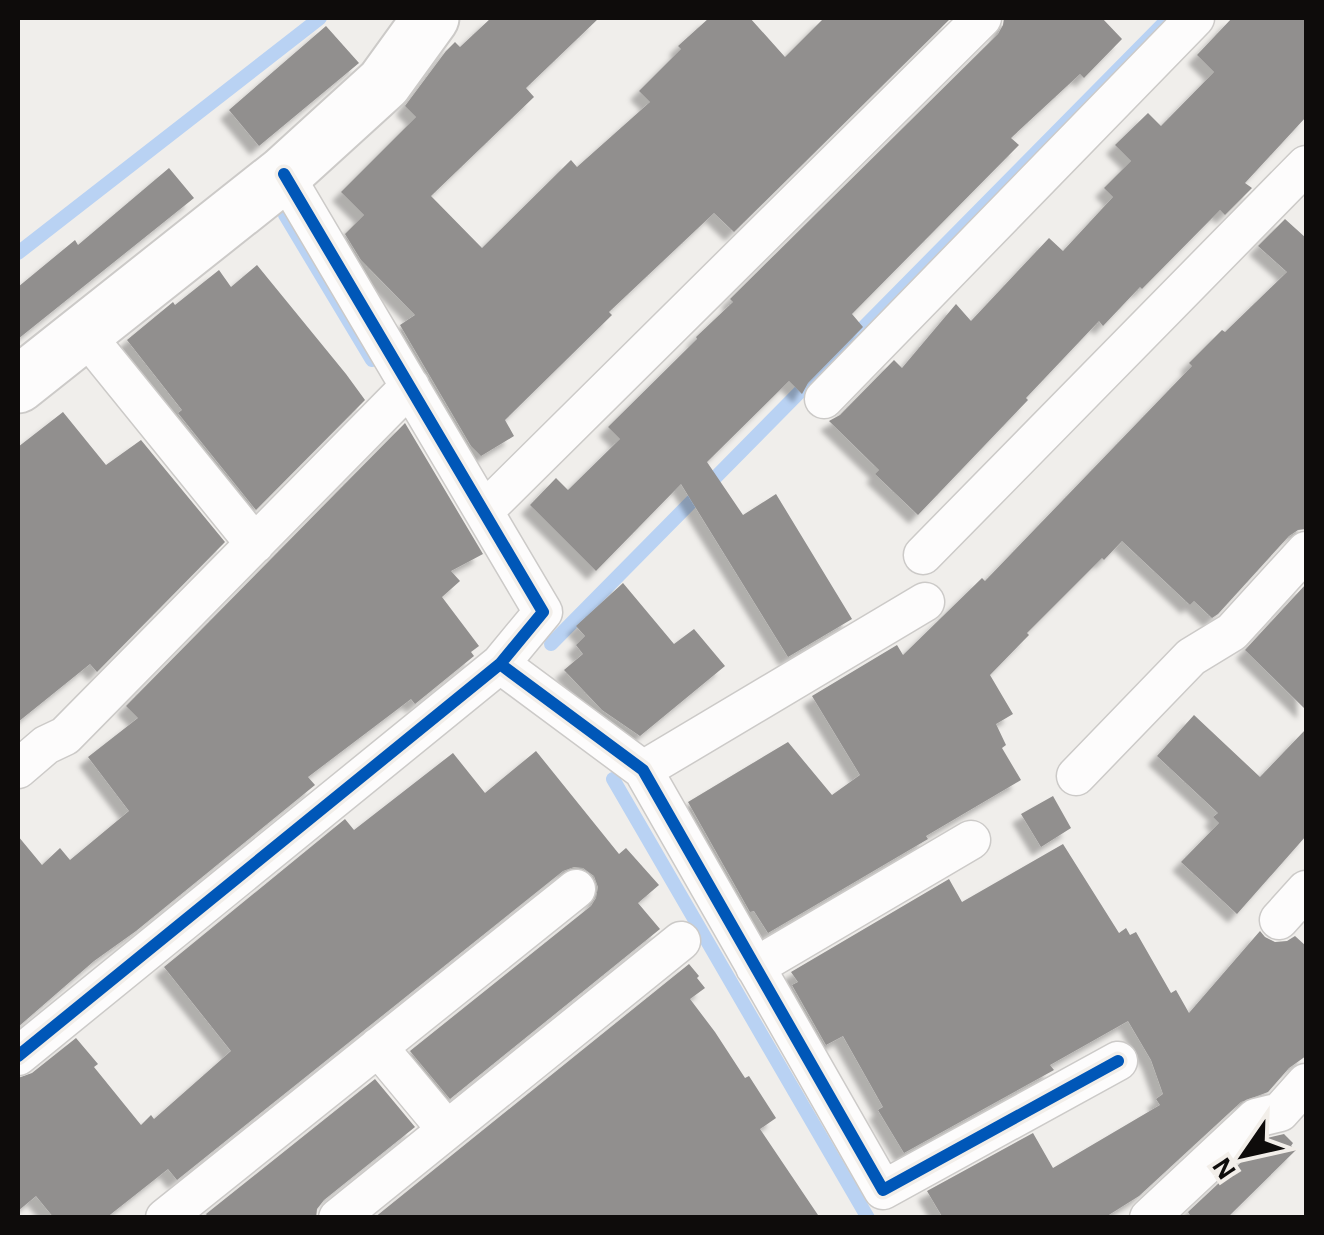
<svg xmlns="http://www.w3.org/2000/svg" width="1324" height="1235" font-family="'Alegreya Sans',sans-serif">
  <defs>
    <filter id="shadow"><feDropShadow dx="-9" dy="9" stdDeviation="2.5" flood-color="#0004"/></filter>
  </defs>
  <rect width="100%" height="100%" fill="#f0eeeb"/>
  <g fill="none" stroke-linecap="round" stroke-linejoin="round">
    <path stroke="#b9d2f3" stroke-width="14" d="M285 215 372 360
      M18 253 320 18
      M551 644 1169 18
      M613 779 868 1218"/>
  </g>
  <path fill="#918f8e" filter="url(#shadow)" d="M491 18H599L526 88 534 97 431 196 482 248 571 160 577 167 650 102 639 91 681 49 678 46 709 18H750L785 57 824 18H951L734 232 714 213 609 312 612 315 505 420 514 436 481 456 471 446 400 325 415 315 361 260 345 234 364 215 341 192 416 117 405 106 446 51 455 42 460 47Z
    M1004 18H1102L1122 39 1084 78 1080 74 1011 138 1019 145 852 314 863 327 808 383 802 394 789 381 707 462 743 515 776 494 852 619 788 657 681 484 596 571 530 505 556 478 568 490 620 439 608 427 697 339 696 337 733 302 730 299 998 34 1003 25Z
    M1232 18H1306V117L1245 183 1252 188 1225 215 1220 210 1142 289 1140 287 1103 326 1099 321 1026 398 1028 400 918 515 875 474 879 470 829 421 840 415 894 360 902 368 956 304 971 321 1049 238 1063 251 1113 197 1104 188 1131 161 1115 145 1148 113 1161 126 1214 72 1197 55Z
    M326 26 359 63 259 146 229 110Z
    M169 168 194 198 18 339V287L75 240 78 245Z
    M1285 219 1306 238V529L1298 530 1289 536 1218 614 1212 618 1194 601 1190 605 1122 541 1104 560 1102 558 1027 633 1029 635 990 675 1013 714 996 724 1006 745 1002 748 1021 780 926 836 928 839 768 933 754 911 750 912 688 802 788 742 832 795 860 775 812 696 897 645 903 655 982 578 985 581 1192 366 1189 363 1222 330 1225 332 1287 272 1258 246Z
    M257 265 346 374 365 400 256 510 178 413 182 410 127 340 173 302 175 305 219 270 231 287Z
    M63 412 106 465 141 440 225 542 97 672 90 664 18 722V447Z
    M405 423 483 554 451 571 460 581 442 597 479 646 471 652 474 656 415 704 411 699 308 777 315 785 136 931 94 961 18 1027V836L42 865 60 848 70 860 129 811 88 757 138 718 126 706Z
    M623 583 674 644 694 629 725 666 640 736 602 710 564 670 583 654 576 645 585 636 576 626Z
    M1306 584V710L1245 650Z
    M1194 715 1260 777 1306 729V836L1237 914 1181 862 1219 823 1213 817 1218 813 1157 756Z
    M536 751 619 854 626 848 659 885 638 903 660 929 450 1099 410 1051 591 906 596 898 598 887 594 876 583 868 574 867 563 871 177 1180 168 1169 106 1218H54L36 1196 18 1211V1078L32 1073 76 1038 98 1064 94 1067 141 1125 151 1115 154 1119 231 1051 164 967 345 819 354 830 453 753 485 793Z
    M1053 796 1071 828 1041 847 1021 814Z
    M1063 844 1119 933 1126 928 1130 935 1136 932 1171 993 1176 990 1189 1013 1260 931 1265 937 1275 942 1287 941 1295 936 1306 946V1056L1289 1068 1268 1092 1241 1102 1139 1196 1104 1218H943L927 1191 1033 1133 1053 1168 1160 1105 1156 1099 1163 1094 1151 1060 1128 1021 1050 1065 1054 1070 904 1153 878 1110 883 1107 843 1036 826 1045 792 985 798 982 791 972 949 879 962 902Z
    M689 964 699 976 697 978 705 988 690 999 715 1032 745 1078 749 1076 776 1118 760 1129 820 1218H374Z
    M375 1079 415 1127 324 1200 317 1209 316 1218H209L206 1214Z
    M1284 1134 1293 1143 1291 1146 1296 1150 1227 1218H1192L1188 1212 1267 1138Z"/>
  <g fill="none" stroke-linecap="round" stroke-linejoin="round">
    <defs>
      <path id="street" d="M84 333 255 544
        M824 399 1195 18
        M484 511 982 18
        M923 555 1306 165
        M500 664 643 770 883 1190 1118 1061
        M18 769 46 745 65 736 410 386
        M643 770 925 602
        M1076 776 1191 657 1232 632 1306 551
        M1279 920 1306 890
        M755 967 971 840
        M378 1047 447 1130
        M18 1056 500 664 543 612 284 174
        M165 1218 576 889
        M338 1218 681 941
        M1149 1218 1256 1118 1280 1112 1306 1083"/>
      <path id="secondary" d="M18 385 284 174 384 83 431 18"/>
    </defs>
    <use href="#street" stroke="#cccac8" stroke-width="41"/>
    <use href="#secondary" stroke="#cccac8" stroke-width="59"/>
    <use href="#street" stroke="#fdfcfc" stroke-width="38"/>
    <use href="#secondary" stroke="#fdfcfc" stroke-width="55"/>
    <defs>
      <path id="cycleway" d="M500 664 643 770 883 1190 1118 1061
        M18 1056 500 664 543 612 284 174"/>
    </defs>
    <use href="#cycleway" stroke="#f2eee9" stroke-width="19"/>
    <use href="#cycleway" stroke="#0057b8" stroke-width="12"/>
  </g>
  <rect width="1324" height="1235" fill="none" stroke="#0e0c0b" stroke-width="40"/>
  <g transform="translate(1244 1155) rotate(236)" stroke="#f2eee9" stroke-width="8" paint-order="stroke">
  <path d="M0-8L18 38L0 25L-18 38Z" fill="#0e0c0b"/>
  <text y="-15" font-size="28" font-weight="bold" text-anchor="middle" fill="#0e0c0b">N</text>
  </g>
</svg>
